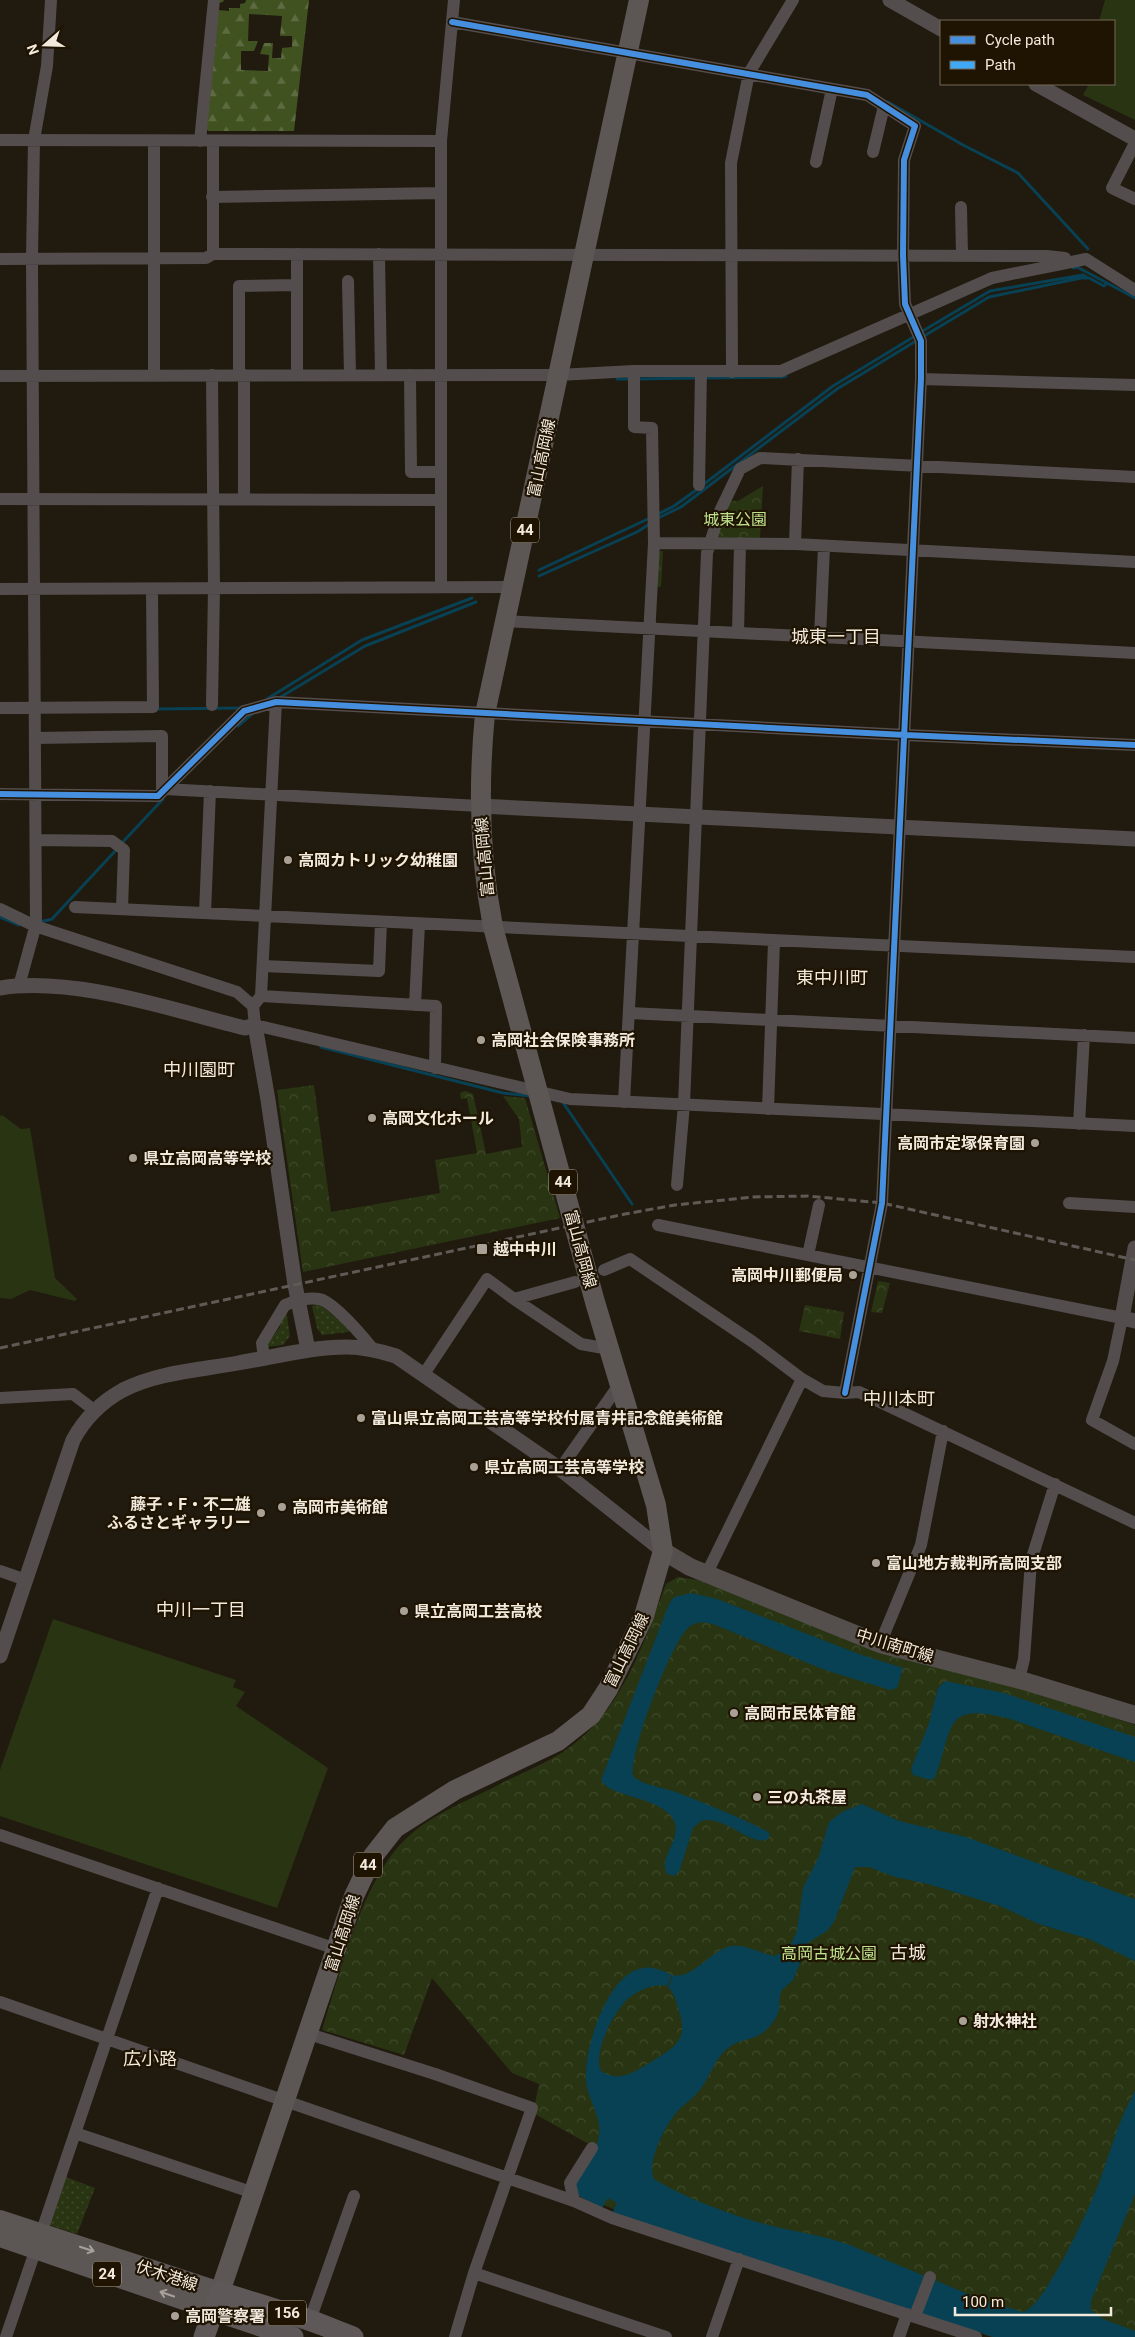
<svg xmlns="http://www.w3.org/2000/svg" width="1135" height="2337" font-family="Roboto,'Noto Sans JP',sans-serif">
  <defs>
    <pattern id="grass-dots" width="8" height="8" patternUnits="userSpaceOnUse" patternTransform="scale(1.25)"><rect width="8" height="8" fill="#293512"/><path d="M2 2h.1M6 6h.1" fill="none" stroke="#3e4929" stroke-width="1.8" stroke-linecap="round"/></pattern>
    <pattern id="forest-firs" width="22" height="20" patternUnits="userSpaceOnUse" patternTransform="scale(1.25)"><rect width="22" height="20" fill="#415221"/><path d="M5 1l3.5 6h-7zM16 11l3.5 6h-7z" fill="#5d6b41"/></pattern>
    <pattern id="park-crowns" width="20" height="18" patternUnits="userSpaceOnUse" patternTransform="scale(1.25)"><rect width="20" height="18" fill="#293512"/><path d="M2 6a3 3 0 1 1 6 0M12 15a3 3 0 1 1 6 0" fill="none" stroke="#3e4929"/></pattern>
  </defs>
  <rect width="100%" height="100%" fill="#211a0f"/>
  <path fill="url(#grass-dots)" d="M319 1304 349 1327V1332L322 1335 317 1328 312 1306Z
    M286 1310 290 1336 283 1345 265 1347 280 1327 279 1321Z
    M63 2176 95 2188 77 2234 46 2224Z"/>
  <path fill="url(#forest-firs)" fill-rule="evenodd" d="M217 0H224L223 2 218 3V10L229 11V8H240V4L245 3 246 0H309L294 131H208L204 124ZM249 14 282 16 280 36H292V47L282 48 281 58H272L273 43H264L260 54 269 55 268 71 241 70V51H254L258 41H248Z"/>
  <path fill="url(#park-crowns)" d="M763 486 760 538H709L720 500 738 501Z
    M663 551 661 587 647 586 649 552Z
    M314 1085 331 1212 440 1193 435 1160 477 1153 467 1098 461 1099 460 1093 465 1091 473 1094 486 1154 522 1147 519 1119 503 1096 525 1098 560 1218 303 1272 277 1090Z
    M878 1281 890 1283 882 1313 871 1312Z
    M805 1305 844 1312 840 1339 799 1331Z
    M678 1577 698 1580 871 1647 1014 1684 1135 1725V2337H992L697 2241 577 2195 596 2148 533 2113 539 2084 512 2073 432 1978 404 2055 322 2030C341 1972 363 1875 410 1835 436 1812 472 1799 502 1783 522 1773 544 1764 563 1752 621 1714 643 1645 666 1584Z"/>
  <path fill="#293512" d="M1105 0H1135V120L1083 95 1089 84H1114V21H1099Z
    M2 1115 21 1129 30 1128 55 1278 77 1299 75 1301 30 1290 11 1299 0 1298V1116Z
    M53 1619 236 1680 233 1687 245 1692 236 1706 328 1768 277 1908 0 1816V1770Z"/>
  <path fill="#084153" d="M691 1593 717 1599 859 1654 903 1668 897 1688 890 1690 825 1670 713 1624C704 1622 695 1621 688 1628 671 1643 629 1753 633 1776 643 1786 663 1787 676 1792 689 1797 765 1827 770 1834L768 1839C752 1848 724 1814 701 1821L693 1828 679 1872 674 1876 667 1874C657 1856 687 1836 671 1816 655 1796 609 1797 601 1780L669 1604 674 1597Z
    M945 1681 1004 1693 1135 1737V1762L1010 1719C942 1701 954 1727 935 1778L930 1780 913 1775 911 1769 929 1723 938 1688Z
    M862 1804 899 1821 966 1837 1135 1899V1961L1089 1939 1039 1924 1000 1906 928 1884 895 1877 869 1867H855L834 1922 827 1931 809 1942 793 1980 781 1991C777 2006 784 2009 770 2026 755 2043 741 2037 728 2048 713 2060 710 2079 698 2092 692 2100 682 2105 676 2113 665 2126 646 2163 654 2179 684 2198 737 2217 772 2226 798 2232 824 2236 850 2245L980 2299 1023 2312C1045 2307 1090 2206 1099 2183 1110 2152 1119 2119 1135 2091V2194L1091 2301V2310L1103 2319 1135 2331V2337H993L612 2213 617 2203 608 2198 602 2208 577 2195 573 2186C582 2171 597 2154 599 2135 602 2115 587 2100 586 2080 584 2049 607 1973 643 1968 653 1966 663 1971 672 1975L667 1986C656 1983 640 1989 630 1997 615 2009 592 2052 601 2071 620 2083 634 2072 651 2062 675 2047 690 2040 678 2008 676 2000 674 1993 668 1987L673 1975C693 1980 711 1949 732 1946 745 1944 760 1953 774 1956L788 1950 797 1931 803 1888 819 1856 829 1822 842 1812Z"/>
  <g fill="none" stroke-linecap="round" stroke-linejoin="round">
    <path stroke="#084153" stroke-width="3" d="M888 102 963 145 1018 173 1088 249
      M1073 268 1077 267 1135 298
      M921 332 990 291 1083 275 1088 278
      M924 336 989 297 1081 278H1089L1104 286 1107 283
      M705 378 781 377 786 376
      M617 379H631
      M637 379 698 378
      M704 484 833 386 915 336
      M658 514 674 506 699 488
      M656 519 681 507 837 389 916 341
      M539 570 650 518
      M539 576 637 532 651 523
      M279 698 365 646 476 602
      M267 699 362 640 472 598
      M157 709 240 708
      M238 726 252 714
      M121 844 163 799
      M0 917 19 925
      M40 922 52 919 117 849
      M321 1047 503 1093 531 1096
      M562 1101 632 1204"/>
    <path stroke="#534d4d" stroke-width="12" d="M452 22 867 95 915 126 904 160 903 255 905 304 921 341V379L882 1203 845 1393
      M0 140 441 141
      M154 141V375
      M200 141 214 0
      M213 141V254L1047 256 1065 258
      M1135 143 1112 188 1135 199
      M873 152 884 106
      M816 162 832 89
      M212 197 441 193
      M961 207 962 255
      M297 254V375
      M379 254 381 375
      M0 259 206 258 213 254
      M348 281 350 375
      M732 372 731 163 749 73 793 0
      M212 375 214 588 212 705
      M239 375V286L297 285
      M244 375V499
      M410 375 411 472H441
      M0 376 558 375 634 371H781L992 278 1086 259 1135 290
      M921 379 1135 385
      M699 485 701 372
      M0 499 440 500
      M654 543 795 544 1135 562
      M795 544 798 459
      M441 587V141L454 0
      M0 589 513 587
      M505 621 1135 653
      M738 633 740 543
      M820 637 824 547
      M0 708 153 707 152 589
      M36 738 162 736V792
      M165 789 480 806
      M0 794 158 796 244 711 276 702 905 735 1135 745
      M36 840 112 841 124 850 122 909
      M75 907 1135 957
      M0 909 35 926 237 992 253 1006 255 1025 570 1099 1135 1126
      M205 913 210 791
      M263 966 379 971 381 922
      M19 986 36 924 32 259 34 140 47 66 51 0
      M261 996 436 1006 435 1068
      M415 1005 419 924
      M253 1006 261 996 276 702
      M630 1013 1135 1038
      M624 1102 654 543 652 428 634 427V371
      M768 1109 774 941
      M1079 1124 1084 1035
      M677 1185 684 1104 707 553 720 511 740 469 760 458 1135 477
      M1069 1203 1135 1207
      M658 1225 1122 1318 1113 1361 1092 1420 1135 1444
      M808 1255 819 1205
      M604 1270 630 1259 753 1342 802 1379 823 1391 845 1393 859 1392 1135 1523
      M514 1299 581 1344 609 1349
      M264 1358 262 1343 285 1305C294 1301 309 1297 319 1299 333 1301 364 1338 373 1349
      M424 1374 487 1279 514 1299 575 1282
      M0 1398 73 1394 94 1410
      M560 1469 619 1385
      M0 1571 26 1580
      M707 1573 802 1379
      M880 1644 921 1545 943 1431
      M1019 1679 1024 1659 1031 1561 1055 1484
      M0 1835 336 1949
      M0 2002 574 2201 612 2218 976 2337
      M309 2034 435 2074 532 2108 474 2273 455 2337
      M75 2133 254 2193
      M574 2201 570 2183 592 2148
      M474 2273 666 2337
      M915 2316 930 2277
      M310 2320 354 2196
      M6 2337 158 1888
      M712 2337 739 2259
      M899 2337 907 2314"/>
    <path stroke="#534d4d" stroke-width="15" d="M890 0 941 29
      M1036 84 1135 139
      M480 806 1135 839
      M0 988C74 976 172 1010 245 1028L255 1025 268 1100 295 1285 308 1350
      M1135 1248 1122 1318 1135 1321
      M0 1656 73 1440C85 1418 101 1402 123 1390 158 1372 201 1370 238 1363 274 1357 311 1347 347 1347 364 1347 380 1351 396 1356L560 1469 663 1551"/>
    <path stroke="#544f4d" stroke-width="18" d="M663 1551 690 1567 880 1644 1024 1681 1135 1715"/>
    <path stroke="#5c5655" stroke-width="20" d="M0 2220 220 2292 354 1896 373 1856 395 1828 455 1790 558 1741 591 1715 608 1689 644 1616 663 1551 656 1505 595 1302 493 927C479 855 478 786 485 714L639 0
      M0 2237 213 2310"/>
    <path stroke="#5f5858" stroke-width="21" d="M213 2310 293 2337
      M204 2337 220 2292 310 2320 353 2337"/>
    <path stroke="#5f5a55" stroke-width="1" d="M0 2226 327 2337"/>
    <path stroke="#5f5a55" stroke-width="3" stroke-dasharray="8 4" stroke-linecap="butt" d="M0 1348 625 1214 675 1205 753 1197 808 1196 882 1203 1135 1260"/>
    <path stroke="#3fa9f5" stroke-width="5" stroke-dasharray="10 5" stroke-linecap="butt" d="M789 1947 803 1955"/>
    <defs>
      <path id="cycleway" d="M452 22 867 95 915 126 904 160 903 255 905 304 921 341V379L882 1203 845 1393
        M0 794 158 796 244 711 276 702 905 735 1135 745"/>
    </defs>
    <use href="#cycleway" stroke="#1f1301" stroke-width="9"/>
    <use href="#cycleway" stroke="#468fdf" stroke-width="6"/>
  </g>
  <defs><path id="oneway-shaft" d="M-6 0H5M1.5-3L5.5 0L1.5 3" fill="none" stroke-width="1.6" stroke-linecap="round" stroke-linejoin="round" transform="scale(1.25)"/></defs>
  <g stroke="#a8a09a">
    <use href="#oneway-shaft" transform="translate(87 2249) rotate(18)"/>
    <use href="#oneway-shaft" transform="translate(167 2294) rotate(-161)"/>
  </g>
  <g fill="#aaa196" stroke="#1f1301" stroke-width="2">
    <circle cx="288" cy="860" r="5"/>
    <circle cx="481" cy="1040" r="5"/>
    <circle cx="372" cy="1118" r="5"/>
    <circle cx="1035" cy="1143" r="5"/>
    <circle cx="133" cy="1158" r="5"/>
    <rect x="476" y="1243" width="12" height="12" rx="2.5"/>
    <circle cx="853" cy="1275" r="5"/>
    <circle cx="361" cy="1418" r="5"/>
    <circle cx="474" cy="1467" r="5"/>
    <circle cx="282" cy="1507" r="5"/>
    <circle cx="261" cy="1513" r="5"/>
    <circle cx="876" cy="1563" r="5"/>
    <circle cx="404" cy="1611" r="5"/>
    <circle cx="734" cy="1713" r="5"/>
    <circle cx="757" cy="1797" r="5"/>
    <circle cx="963" cy="2021" r="5"/>
    <circle cx="175" cy="2316" r="5"/>
  </g>
  <g text-anchor="middle" stroke-width="4.5" stroke-linejoin="round" paint-order="stroke">
    <g fill="#1f1301" stroke="#b3aa9c" stroke-width="1">
      <rect x="511" y="517.5" width="28" height="25" rx="4"/>
      <rect x="549" y="1169.5" width="28" height="25" rx="4"/>
      <rect x="354" y="1852.5" width="28" height="25" rx="4"/>
      <rect x="93" y="2261.5" width="28" height="25" rx="4"/>
      <rect x="268" y="2300.5" width="38" height="25" rx="4"/>
    </g>
    <g font-size="15" font-weight="bold" fill="#f3eade">
      <text x="525" y="535">44</text>
      <text x="563" y="1187">44</text>
      <text x="368" y="1870">44</text>
      <text x="107" y="2279">24</text>
      <text x="287" y="2318">156</text>
    </g>
    <g font-size="16" fill="#f3eade" stroke="#1f1301">
      <text transform="translate(541 458) rotate(-78)" y="6">富山高岡線</text>
      <text transform="translate(484 857) rotate(-95)" y="6">富山高岡線</text>
      <text transform="translate(581 1249) rotate(75)" y="6">富山高岡線</text>
      <text transform="translate(895 1645) rotate(17)" y="6">中川南町線</text>
      <text transform="translate(626 1650) rotate(-64)" y="6">富山高岡線</text>
      <text transform="translate(342 1933) rotate(-72)" y="6">富山高岡線</text>
      <text transform="translate(167 2275) rotate(18)" y="6">伏木港線</text>
    </g>
    <g font-size="16" fill="#bfe28f" stroke="#1f1301">
      <text x="735" y="525">城東公園</text>
      <text x="829" y="1959">高岡古城公園</text>
    </g>
    <g font-size="16" font-weight="bold" fill="#f3eade" stroke="#1f1301" text-anchor="start">
      <text x="298" y="866">高岡カトリック幼稚園</text>
      <text x="491" y="1046">高岡社会保険事務所</text>
      <text x="382" y="1124">高岡文化ホール</text>
      <text x="1025" y="1149" text-anchor="end">高岡市定塚保育園</text>
      <text x="143" y="1164">県立高岡高等学校</text>
      <text x="493" y="1255">越中中川</text>
      <text x="843" y="1281" text-anchor="end">高岡中川郵便局</text>
      <text x="371" y="1424">富山県立高岡工芸高等学校付属青井記念館美術館</text>
      <text x="484" y="1473">県立高岡工芸高等学校</text>
      <text x="251" y="1510" text-anchor="end">藤子・F・不二雄<tspan x="251" dy="18">ふるさとギャラリー</tspan></text>
      <text x="292" y="1513">高岡市美術館</text>
      <text x="886" y="1569">富山地方裁判所高岡支部</text>
      <text x="414" y="1617">県立高岡工芸高校</text>
      <text x="744" y="1719">高岡市民体育館</text>
      <text x="767" y="1803">三の丸茶屋</text>
      <text x="973" y="2027">射水神社</text>
      <text x="185" y="2322">高岡警察署</text>
    </g>
    <g font-size="18" fill="#f3eade" stroke="#1f1301">
      <text x="836" y="643">城東一丁目</text>
      <text x="832" y="984">東中川町</text>
      <text x="199" y="1076">中川園町</text>
      <text x="899" y="1405">中川本町</text>
      <text x="201" y="1616">中川一丁目</text>
      <text x="908" y="1959">古城</text>
      <text x="150" y="2065">広小路</text>
    </g>
  </g>
  <rect x="940" y="20" width="175" height="65" fill="#1f1301" stroke="#746959"/>
  <rect x="950" y="36" width="25" height="8" fill="#468fdf" stroke="#746959"/>
  <text x="985" y="45" font-size="15" fill="#f3eade">Cycle path</text>
  <rect x="950" y="61" width="25" height="8" fill="#3fa9f5" stroke="#746959"/>
  <text x="985" y="70" font-size="15" fill="#f3eade">Path</text>
  <g transform="translate(45 45) rotate(250)" stroke="#1f1301" stroke-width="4" paint-order="stroke">
  <path d="M0-4L9 19L0 12L-9 19Z" fill="#f3eade"/>
  <text y="-8" font-size="14" font-weight="bold" text-anchor="middle" fill="#f3eade">N</text>
  </g>
  <path d="M955 2307v8h156v-8" fill="none" stroke="#f3eade" stroke-width="2.5"/>
  <text x="962" y="2307" font-size="15" fill="#f3eade" stroke="#1f1301" stroke-width="4" paint-order="stroke">100 m</text>
</svg>
